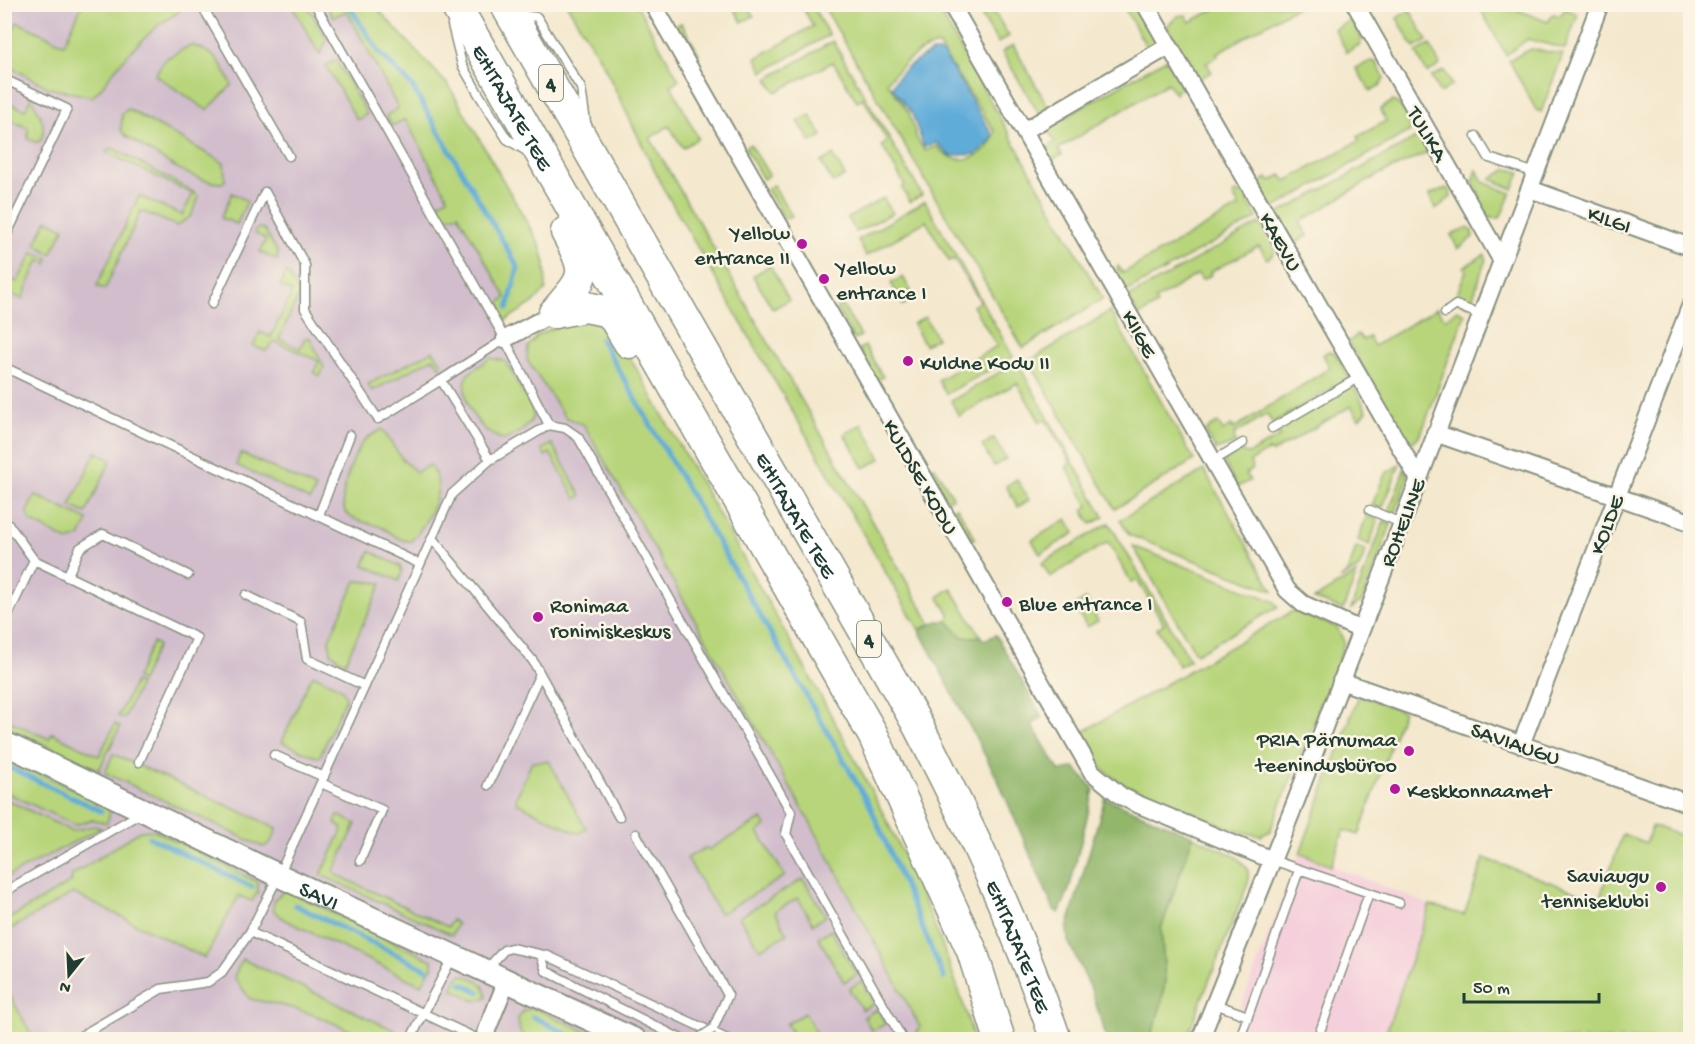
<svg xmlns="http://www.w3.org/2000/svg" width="1695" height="1044" font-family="'Gochi Hand',sans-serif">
  <rect width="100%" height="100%" fill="#fcf5e5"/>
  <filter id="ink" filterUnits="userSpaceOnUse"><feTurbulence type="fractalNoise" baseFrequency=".0167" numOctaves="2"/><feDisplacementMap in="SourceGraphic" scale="12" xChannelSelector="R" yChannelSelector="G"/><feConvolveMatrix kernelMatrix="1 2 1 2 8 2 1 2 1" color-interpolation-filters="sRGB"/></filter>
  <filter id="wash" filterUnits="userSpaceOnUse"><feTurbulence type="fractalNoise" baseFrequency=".008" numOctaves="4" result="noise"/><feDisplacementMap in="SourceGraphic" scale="24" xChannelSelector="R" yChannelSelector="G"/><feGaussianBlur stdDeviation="1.35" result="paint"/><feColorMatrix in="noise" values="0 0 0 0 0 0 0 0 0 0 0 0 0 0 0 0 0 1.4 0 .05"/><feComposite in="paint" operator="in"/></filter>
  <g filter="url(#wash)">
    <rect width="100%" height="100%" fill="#f4e8ce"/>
    <path fill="#f5cfdb" d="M1300 853 1430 905 1384 1039 1228 1040Z"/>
    <path fill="#d1bdcc" d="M326 4 333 17 347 11 398 108 386 116 392 126 405 118 448 198 438 203 446 218 458 214 506 298 495 309 503 322 528 346 527 360 565 417 584 424 815 831 920 1027 913 1040H5V5Z"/>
    <path fill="#b8d57b" stroke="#6c8958" stroke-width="1.5" fill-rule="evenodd" d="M82 5V4L183 5C178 16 164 19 155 28 141 41 128 54 116 68 107 79 103 88 92 97L49 88 5 64V48L17 22 64 44Z
      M292 5H307L327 39 320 55Z
      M326 5H374L449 86 540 245 545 263 546 290 533 303 503 322 495 308 506 297 458 214 446 218 438 203 448 198 405 119 392 126 386 116 398 108 347 11 333 17Z
      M567 5H637L679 80 671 85 698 138 683 148 669 126 650 138 931 624 919 630 663 188 602 62Z
      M732 5H747L754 16 742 22Z
      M801 5H812L829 35 763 72 756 58 813 26Z
      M823 5H936L1103 299 1023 348ZM938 45 995 132C988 159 955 170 937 146L925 151 917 139 909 113 887 82C900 66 917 49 938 45Z
      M975 5H990L1009 36 998 43Z
      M1123 5H1135L1157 43 1147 48Z
      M1222 5H1300L1217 53 1218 56 1206 63 1212 72 1196 80 1167 26 1178 16 1186 15 1190 22Z
      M1478 5H1516L1515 9 1548 22 1553 14 1560 16 1565 9 1578 14 1565 49 1528 39 1506 55Z
      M1410 10 1427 41 1414 48 1397 18Z
      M1349 21 1354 23 1362 39 1359 45 1347 52 1334 29Z
      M681 23 699 54 693 57 675 26Z
      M833 41 922 195 910 202 902 188 905 185 882 146 887 141 863 98 857 101 833 62 776 92 767 79Z
      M191 45C215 52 222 63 232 85L207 110 155 75 165 59Z
      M1013 45 1047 105V109L1039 114 1002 52Z
      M1430 45 1440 65 1427 73 1416 52Z
      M1531 49 1563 54 1541 112 1536 110 1509 60Z
      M1166 59 1181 85 1175 94 1168 83 1058 149 1062 155 1054 159 1048 157 1045 150 1055 142 1046 128Z
      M336 60 367 114 357 120 326 66Z
      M1371 61 1376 62 1384 78 1381 85 1370 91 1356 68Z
      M1444 70 1452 85 1440 93 1431 77Z
      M31 98C38 111 49 126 40 141L36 142 28 139V128L5 117V101L25 110Z
      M1393 101C1404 106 1412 119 1410 131L1271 210 1260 191 1262 181 1267 178 1270 182 1281 175 1286 181 1359 141 1357 137 1386 121 1380 109Z
      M128 109 224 163 225 180 222 183C193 184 151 151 126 136L121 130 122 114Z
      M810 115 822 136 811 142 798 121Z
      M1416 138 1422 140 1429 152 1378 175 1300 222 1308 236 1297 242 1289 240 1276 215Z
      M750 144 769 175 763 179 745 148Z
      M112 148 192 191 199 197 191 216 177 226 141 211 105 289 97 286 139 196 182 215 193 194 106 152Z
      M833 155 845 176 833 183 821 162Z
      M1508 169 1520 172 1513 189 1490 179Z
      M1477 170 1483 182 1511 193 1500 218C1483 221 1480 210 1472 197L1479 193 1473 182Z
      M773 185 792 216 785 219 767 189Z
      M1446 188 1450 191 1451 197 1436 209 1429 195Z
      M1237 192 1245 195 1257 218 1126 292 1116 274 1118 266 1123 273 1239 207 1233 195Z
      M232 193 247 201 237 224 221 218Z
      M883 198 893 213 856 232 848 218Z
      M925 201 1013 357 946 394 938 380 997 346 973 306 980 301 954 259 949 261 926 221 866 256 858 240Z
      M47 220 64 228 52 253H49L35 244Z
      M1260 223 1275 249 1273 255 1267 259 1259 246 1210 272 1211 275 1202 280 1198 274 1155 300 1157 305 1139 316 1129 297Z
      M259 228 264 229 278 253 277 260 260 252 266 239 256 234 255 231Z
      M1468 228 1472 231 1473 237 1458 249 1451 235Z
      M33 253 48 258 47 264 39 260 22 299 5 291V276L17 282Z
      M1485 254 1486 259 1470 306 1452 299 1456 296 1466 271 1464 267Z
      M770 265 789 300 773 309 753 276Z
      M286 273 289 274 299 295 279 339 300 349 305 338H310L324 367 320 376 314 373 319 361 274 341 266 351 253 346 260 332 271 337 292 292 280 286Z
      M903 277 915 298 903 305 891 283Z
      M842 305 861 336 854 339 836 308Z
      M1437 308 1445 319 1457 310 1465 314 1421 434 1413 442 1407 441 1348 343 1358 334 1363 340 1369 337 1374 346Z
      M1110 311 1194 460 1115 509 1029 361Z
      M925 317 937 338 925 345 913 324Z
      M575 318 605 325 618 336C677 440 736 544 794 648 864 773 935 902 974 1039H913L920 1027 815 831 584 425 565 417 527 360 528 346 539 334Z
      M865 346 883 377 877 380 859 349Z
      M433 351 442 364 441 368 433 358 372 391 368 384Z
      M1328 351 1335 353 1350 378 1274 422 1353 384 1367 411 1359 419 1351 406 1272 453 1269 450 1250 462 1253 469 1246 474 1250 481 1237 487 1224 461 1239 451 1249 454 1280 436 1267 414 1234 434 1235 443 1216 450 1206 434 1208 429 1218 422 1223 431 1232 425 1233 429 1330 368 1323 355Z
      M490 358 505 361 532 408 533 418C525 430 517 435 504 440 478 431 459 402 467 375Z
      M1017 362 1104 517 1091 524 1083 510 1088 506 1066 467 1071 463 1045 419 1040 422 1017 383 959 416 951 401Z
      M862 424 881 459 864 468 844 434Z
      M382 429 402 459 416 472 430 465C434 472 439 480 438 488 437 505 422 529 411 541 397 541 394 534 383 528 372 522 358 524 348 515 334 503 353 456 363 442 367 437 376 433 382 429Z
      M994 438 1006 459 994 466 982 445Z
      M552 444 581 496 576 499 550 453 545 456 542 449Z
      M96 452 111 460 86 513 70 506Z
      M241 453 316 488 310 500 236 465Z
      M1400 464 1382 509 1372 505 1385 474Z
      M934 466 953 497 947 500 929 470Z
      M1405 467 1408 479 1394 516 1388 514Z
      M1204 470 1273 591 1129 535 1120 520Z
      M1017 479 1029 500 1018 507 1006 486Z
      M35 495 88 520 80 537 68 541 30 521 27 512Z
      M957 507 975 538 969 541 951 510Z
      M1367 515 1378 520 1369 545 1358 540Z
      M1067 519 1075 533 1040 554 1032 540Z
      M1384 521 1391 524 1362 601 1351 609Z
      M1109 523 1190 660 1179 666 1157 628 1164 624 1137 580 1131 582 1108 542 1050 577 1042 563Z
      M1133 546 1274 601 1278 607 1196 654Z
      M1356 547 1366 551 1359 568 1340 579 1348 572Z
      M370 551 400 566 402 572 399 581 364 565Z
      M1357 573 1343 610 1314 599Z
      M356 581 382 583 345 663 331 653 329 639Z
      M951 588 981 637H962L948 621 949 613 938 597Z
      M1086 599 1098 621 1087 627 1074 606Z
      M1293 611 1337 627 1344 642 1337 666 1270 831 1261 836 1236 831 1119 782 1097 764 1079 734Z
      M153 642 158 645 141 681 136 678Z
      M314 675 341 688 346 697 320 756 316 757 282 742 309 681Z
      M135 682 140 684 124 718 118 716Z
      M1359 695 1403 711 1359 835 1344 830 1331 866 1300 853Z
      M5 719 49 739 52 733 99 756 115 724 120 727 99 770 5 726Z
      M113 754 277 828C274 837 272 844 263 847L105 773Z
      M4 757 106 804 110 812 107 823 92 820 75 825 5 792Z
      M549 761 586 829 580 833 575 832 517 803 516 798 532 762Z
      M5 799 72 831 94 826 101 828 5 878Z
      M338 815 356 824 334 871 335 874 448 927 452 920 457 924 452 935 321 875 343 828 335 823Z
      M762 819 766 826 758 832 785 876 720 914 687 858 706 848 708 850Z
      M1652 826 1690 838V1039H1384L1430 905 1464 915 1484 858 1599 900 1623 834 1646 843Z
      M154 830 258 882V892L252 901 239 896 205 958 73 893 5 932V921L71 882 72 875 140 831Z
      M1193 836 1237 857 1248 869V883L1186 1039 1150 1040 1161 1005 1165 981 1161 929Z
      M803 879 826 916 813 924 798 898 775 911 787 934 760 949 739 917Z
      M286 890 432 960V967L421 985 285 920 273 910 274 899Z
      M831 930 857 975 844 982 818 937Z
      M242 959 398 1032 390 1039C362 1040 339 1024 314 1015 293 1007 272 1003 250 999L234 977Z
      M461 975C475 977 485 982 487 997L475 1001 453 989 456 980Z
      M861 981 874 1004 862 1010 849 989Z
      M4 985 30 1032 31 1039H5Z
      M536 1009 603 1039H528L520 1032 518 1019 524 1010Z
      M877 1009 885 1024 872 1031 864 1017Z
      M805 1013 820 1039H796L786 1024Z"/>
    <path fill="#92b66b" stroke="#587a50" stroke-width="1.5" d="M938 621H948L962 637H981L984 640 996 635 1042 717 1032 725 1060 772 1074 767 1094 789 1069 890 1059 913 1054 910 998 780 919 630Z
      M1105 798 1193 836 1161 929 1165 981 1161 1005 1150 1039H1107L1091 989 1068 941 1067 929Z"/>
    <path fill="#61acd9" stroke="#407486" stroke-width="1.5" d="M932 52H939L945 56 992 134V140L976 154 950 156 937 143 924 147 912 113 892 87C900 69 916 61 932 52Z"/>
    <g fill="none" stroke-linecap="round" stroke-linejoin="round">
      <path stroke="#61acd9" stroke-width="5" d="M343 4 351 9 379 52 412 86 518 267 508 308
        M601 339 870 806 944 978
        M4 765 101 811
        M149 837 252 887
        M295 905 428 970
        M461 983 479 992
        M533 1017 578 1040"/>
    </g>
  </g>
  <g filter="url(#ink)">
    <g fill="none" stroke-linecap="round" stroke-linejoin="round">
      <defs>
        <path id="lane" d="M201 4 289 156
          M315 4 500 330 549 425 565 428 578 437 791 812 786 834 903 1040
          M518 15 537 17 581 88 586 122
          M452 25 462 65 478 93 507 139 528 152
          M4 79 67 109 4 240
          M1476 136 1489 158 1536 173
          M212 304 265 192 305 265V309L378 419 441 380
          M1445 313 1456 305 1481 315
          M505 339 441 380 490 460 549 425
          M4 367 420 564
          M1272 428 1360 377
          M1213 461 1243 443
          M1370 510 1401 523
          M319 515 350 435
          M4 522 9 525 34 560 197 638 139 762
          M432 538 533 661 619 817
          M67 577 80 548 103 534 188 575
          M246 595 301 622 307 659 365 686
          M4 624 34 560
          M274 755 324 777
          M321 783 382 810 360 861
          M488 785 540 674
          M636 834 728 995 713 1029
          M1272 860 1399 903
          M4 892 141 813
          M541 955 546 971 683 1040
          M487 969 504 950 511 948 548 956 729 1040
          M1215 1004 1248 1016 1299 870
          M74 1040 161 989 208 982 222 972 250 932
          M410 1040 452 958
          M480 1040 250 932 279 875 452 494 490 460
          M1244 1040 1240 1038 1248 1016
          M1317 1040 1369 893"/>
        <path id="street" d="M653 4 1092 772 1121 796 1135 803 1272 860
          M951 4 1287 590 1303 604 1361 630
          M1145 4 1418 478
          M1355 4 1502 261
          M1024 131 1169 46
          M1530 189 1690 247
          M505 339 554 313
          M1435 433 1690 522
          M1341 681 1690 804
          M1522 742 1690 307
          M483 1040 507 980
          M1200 1040 1294 806 1600 4"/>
        <g id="secondary">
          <path id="s1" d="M4 743 267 870 635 1040"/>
        </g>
        <g id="highway">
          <path id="s2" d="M455 4 873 735 972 951 1000 1040"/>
          <path id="s3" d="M505 4 915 720C969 823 1018 929 1056 1040"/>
          <path d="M554 313C585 277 590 276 566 232"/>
          <path d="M554 313 586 307 610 312 629 343"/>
        </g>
      </defs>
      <use href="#lane" stroke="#8a9281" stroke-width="11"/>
      <use href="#street" stroke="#8a9281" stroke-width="20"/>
      <use href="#secondary" stroke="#8a9281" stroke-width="26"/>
      <use href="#highway" stroke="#8a9281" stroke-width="33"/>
      <use href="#lane" stroke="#fff" stroke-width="8"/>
      <use href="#street" stroke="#fff" stroke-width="16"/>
      <use href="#secondary" stroke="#fff" stroke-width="22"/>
      <use href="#highway" stroke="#fff" stroke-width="30"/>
      <defs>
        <path id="lane-bridge" d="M696 1040 713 1029"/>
      </defs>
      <use href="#lane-bridge" stroke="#8a9281" stroke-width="11" stroke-linecap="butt"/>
      <use href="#lane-bridge" stroke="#fff" stroke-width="8"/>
    </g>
  </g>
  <g fill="#b5179e" stroke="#fcf5e5" stroke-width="2">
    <circle cx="802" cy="244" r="6"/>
    <circle cx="824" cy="279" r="6"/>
    <circle cx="908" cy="361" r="6"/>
    <circle cx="1007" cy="602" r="6"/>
    <circle cx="538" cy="617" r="6"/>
    <circle cx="1409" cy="751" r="6"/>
    <circle cx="1395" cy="789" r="6"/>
    <circle cx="1661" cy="887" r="6"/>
  </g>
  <g text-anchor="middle" stroke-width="5" stroke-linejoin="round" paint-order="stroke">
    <g fill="#fcf5e5" stroke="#617469" stroke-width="1.5">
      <rect x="539" y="65" width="24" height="36" rx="4.5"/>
      <rect x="857" y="621" width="24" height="36" rx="4.5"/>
    </g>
    <g font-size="21" font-weight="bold" fill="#1f3d34">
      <text x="551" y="90">4</text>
      <text x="869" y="646">4</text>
    </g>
    <g font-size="22" fill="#1f3d34" stroke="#fcf5e5">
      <text dy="8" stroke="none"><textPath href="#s2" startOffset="118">EHITAJATE TEE</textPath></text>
      <text transform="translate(1429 133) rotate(60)" y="8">TULIKA</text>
      <text transform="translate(1610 218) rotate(20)" y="8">KILGI</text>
      <text transform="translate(1282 241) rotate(60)" y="8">KAEVU</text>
      <text transform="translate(1141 333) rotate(61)" y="8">KIIGE</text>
      <text transform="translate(922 476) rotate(60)" y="8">KULDSE KODU</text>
      <text dy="8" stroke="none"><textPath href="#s3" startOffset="588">EHITAJATE TEE</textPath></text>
      <text transform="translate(1401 522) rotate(-69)" y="8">ROHELINE</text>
      <text transform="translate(1605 524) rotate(-69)" y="8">KOLDE</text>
      <text transform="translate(1516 742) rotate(19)" y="8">SAVIAUGU</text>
      <text dy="8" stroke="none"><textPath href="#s1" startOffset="350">SAVI</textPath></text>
      <text dy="8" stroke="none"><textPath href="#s3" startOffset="1074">EHITAJATE TEE</textPath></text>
    </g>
    <g font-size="22" fill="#1f3d34" stroke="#fcf5e5" text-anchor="start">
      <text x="790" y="239" text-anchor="end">Yellow<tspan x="790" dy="25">entrance II</tspan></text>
      <text x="836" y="274">Yellow<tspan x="836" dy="25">entrance I</tspan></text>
      <text x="920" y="369">Kuldne Kodu II</text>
      <text x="1019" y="610">Blue entrance I</text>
      <text x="550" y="612">Ronimaa<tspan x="550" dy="25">ronimiskeskus</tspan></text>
      <text x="1397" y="746" text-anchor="end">PRIA Pärnumaa<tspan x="1397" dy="25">teenindusbüroo</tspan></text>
      <text x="1407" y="797">Keskkonnaamet</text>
      <text x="1649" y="882" text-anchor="end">Saviaugu<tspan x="1649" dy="25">tenniseklubi</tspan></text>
    </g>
  </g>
  <rect width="1695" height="1044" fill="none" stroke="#fcf5e5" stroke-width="24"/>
  <g transform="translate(69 975) rotate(198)" stroke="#fcf5e5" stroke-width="4.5" paint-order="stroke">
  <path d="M0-4.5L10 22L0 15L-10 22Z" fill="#1f3d34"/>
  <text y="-9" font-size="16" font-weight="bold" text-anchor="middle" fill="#1f3d34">N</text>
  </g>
  <path d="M1464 993v9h135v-9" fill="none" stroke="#1f3d34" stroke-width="3"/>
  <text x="1473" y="993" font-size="18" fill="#1f3d34" stroke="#fcf5e5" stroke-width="4.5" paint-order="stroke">50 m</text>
</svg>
